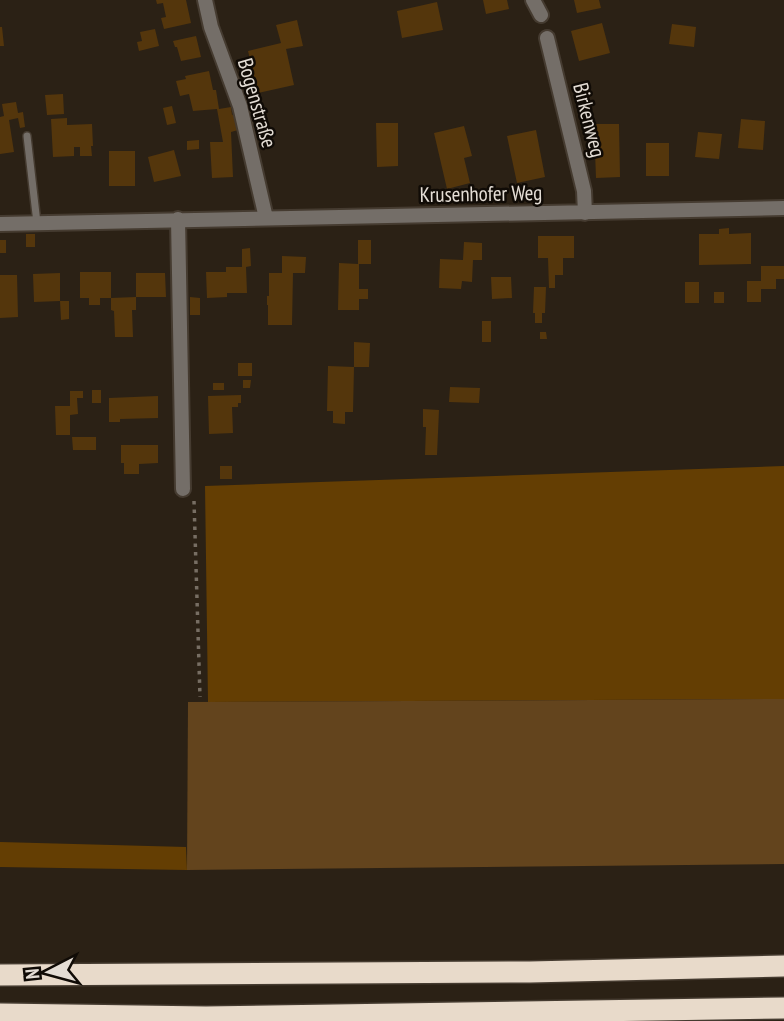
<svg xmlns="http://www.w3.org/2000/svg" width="784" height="1021" font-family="'PT Sans Narrow',sans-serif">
  <rect width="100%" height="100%" fill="#2b2115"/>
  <path fill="#643e03" d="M784 466V699L208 702 205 486Z
    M0 842 186 847 187 870 0 867Z"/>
  <path fill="#63441d" d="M784 699V864L187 870 188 702Z"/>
  <path fill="#54360c" d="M156 0H186L191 23 164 29 161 18 166 17 163 3 157 4Z
    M483 0H507L509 9 486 14Z
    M574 0H599L601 8 577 13Z
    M437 2 443 30 402 38 397 11Z
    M297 20 303 46 286 49 294 85 258 93 248 51 281 43 276 25Z
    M602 23 610 53 579 61 571 31Z
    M672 24 696 27 694 47 669 44Z
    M0 27H2L4 46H0Z
    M155 29 159 46 139 51 137 42 142 41 140 32Z
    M196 36 201 57 181 61 177 47H175L173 41Z
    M209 71 213 90H216L219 109 231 107 232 115 234 114 238 130 231 132 233 177 212 178 210 142H223L217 109 193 111 189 94 180 96 176 81 186 79 185 76Z
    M63 94 64 114 47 115 45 95Z
    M16 102 18 113 23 112 25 127 20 128 18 118 9 120 14 152 0 154V117L4 116 2 104Z
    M172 106 176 123 167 125 163 108Z
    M67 118V125L92 124 93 146H91L92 156H80V147H74V156L53 157 51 119Z
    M741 119 765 121 763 150 738 148Z
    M376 123H398V166L377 167Z
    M594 124H619L620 177 596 178Z
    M464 126 472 156 464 158 470 183 447 189 434 133Z
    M536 130 545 177 517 183 507 136Z
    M698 132 722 134 719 159 695 157Z
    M199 140V149L187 150V141Z
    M646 143H669V176H646Z
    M174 150 181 176 154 182 148 157Z
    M109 151H135V186H109Z
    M729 228V234L751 233V264L699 265V234H719V229Z
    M26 234H35V247H26Z
    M538 236H574V258H563V275H555V288H549L548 258H538Z
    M0 240H6V253H0Z
    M358 240H371V264H359V289H368V299H359V310H338L339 263 358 264Z
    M464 242 482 243V260H473L472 282 462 281 461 289 439 288 440 259 463 260Z
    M250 248 251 266 246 267 247 293H227V297L207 298 206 272H226V267H242V249Z
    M282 256 306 257 305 273H293L292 325H268V305H267V296H269V273H282Z
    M761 266H784V279H776V289H761V302H747V281H761Z
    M80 272H111V298H100V305H89V298H80Z
    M60 273V301H69V319L61 320 60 301 34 302 33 274Z
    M136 273H165L166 297H136V310H132L133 337H115L114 311 111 310V298L136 297Z
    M0 275H17L18 317 0 318Z
    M491 277H511L512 298 492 299Z
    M685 282H699V303H685Z
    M534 287H546L545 313H542V323H535V313H533Z
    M714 292H724V303H714Z
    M190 297 200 298V315H190Z
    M482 321H491V342H482Z
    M540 332H546L547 339H540Z
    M354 342 370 343 369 367H354L353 412H345V424L333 423V411H327L328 366 354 367Z
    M238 363H252V376H238Z
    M243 380H251L250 388H243Z
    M213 383H224V390H213Z
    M450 387 480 388 479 403 449 402Z
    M92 390H101V403H92Z
    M70 391H83V398H77L78 414 70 415V435H56L55 406H70Z
    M241 395V403H238V407H232L233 433 209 434 208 396Z
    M158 396V418L120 419V422H109V398Z
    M423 409 439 410 437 455H425L426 427H423Z
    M72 437H96V450H73Z
    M121 445H158V463L139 464V474H124V463H121Z
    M220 466H232V479H220Z"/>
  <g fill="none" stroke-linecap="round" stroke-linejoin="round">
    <defs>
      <path id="lane" d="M27 136 37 223"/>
      <path id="street" d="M205 0 211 27 240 106 266 218
        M533 0 541 15
        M547 38 584 191 585 213
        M178 219 183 489
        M0 224 784 208"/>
      <path id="highway" d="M0 975 530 972 784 966
        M0 1014 206 1017 784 1008"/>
    </defs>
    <use href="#lane" stroke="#453b30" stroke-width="10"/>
    <use href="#street" stroke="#453b30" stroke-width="18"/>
    <use href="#highway" stroke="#453b30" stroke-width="24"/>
    <path stroke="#776e63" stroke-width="3.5" stroke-dasharray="3.5 5" stroke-linecap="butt" d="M194 501 200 697"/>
    <use href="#lane" stroke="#746e68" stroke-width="7"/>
    <use href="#street" stroke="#746e68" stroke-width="14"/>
    <use href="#highway" stroke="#e8daca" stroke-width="21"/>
  </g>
  <g text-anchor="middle" stroke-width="5" stroke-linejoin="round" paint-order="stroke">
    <g font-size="21" fill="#e4ddd5" stroke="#100b06">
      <text transform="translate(257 103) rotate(74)" y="7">Bogenstraße</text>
      <text transform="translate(589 120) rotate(76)" y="7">Birkenweg</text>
      <text transform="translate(481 194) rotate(-1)" y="7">Krusenhofer Weg</text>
    </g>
  </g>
  <g transform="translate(49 972) rotate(264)" stroke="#100b06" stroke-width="5" paint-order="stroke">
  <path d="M0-5L12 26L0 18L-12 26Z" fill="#e4ddd5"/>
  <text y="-10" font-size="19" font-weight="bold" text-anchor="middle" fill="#e4ddd5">N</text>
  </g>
</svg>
